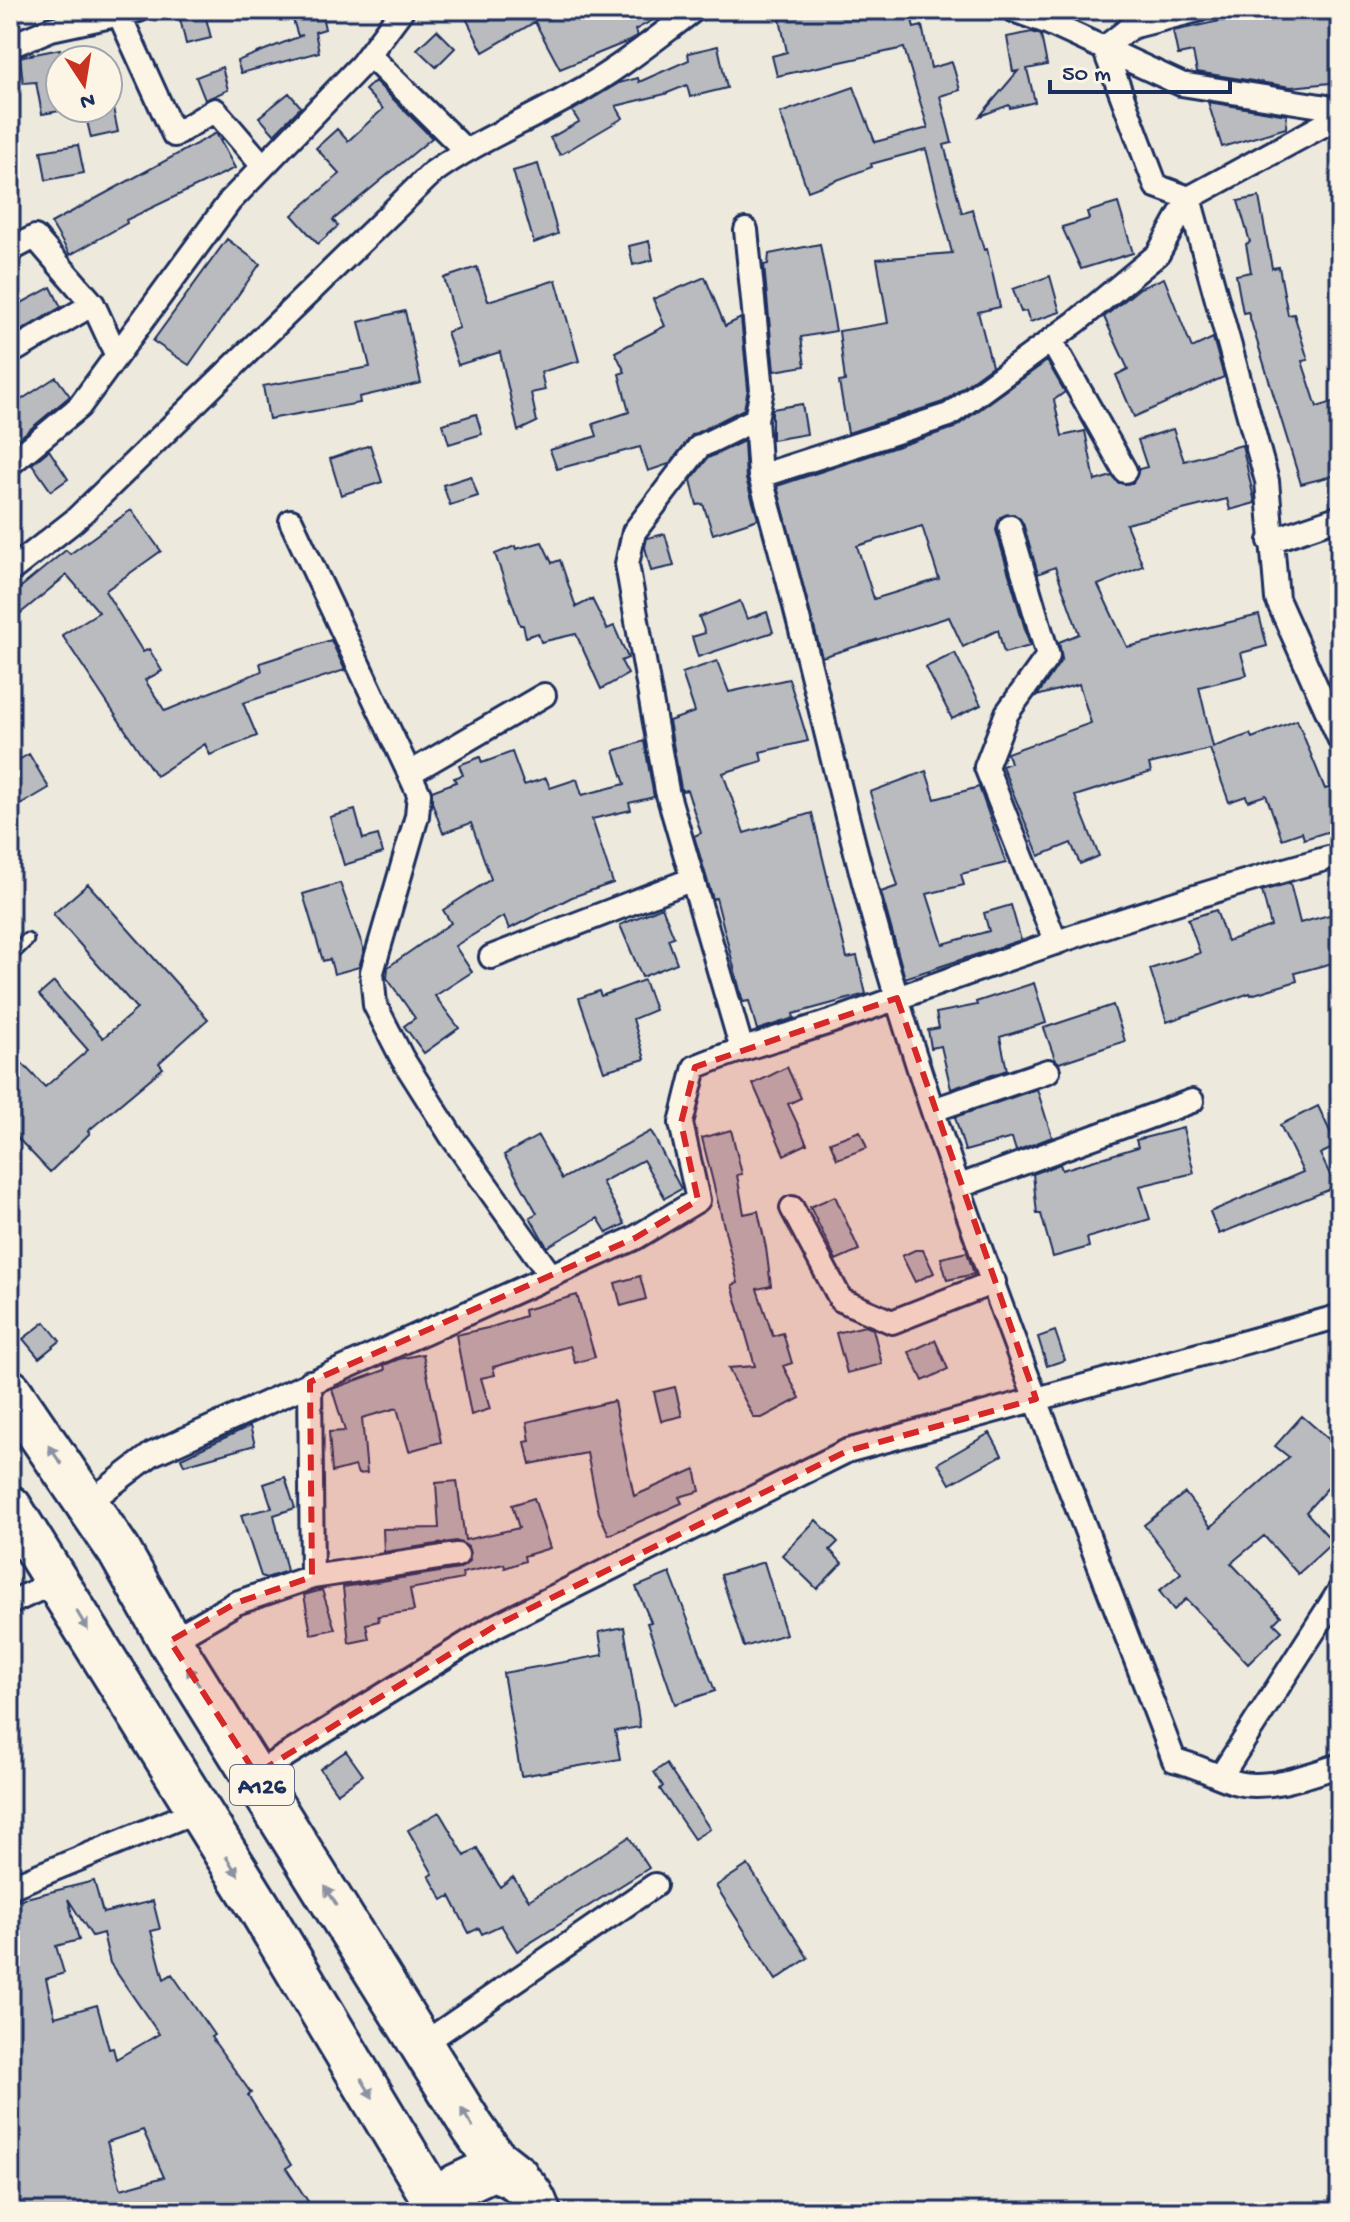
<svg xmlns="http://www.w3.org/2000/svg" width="1350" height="2222" font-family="'Gochi Hand',sans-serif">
  <rect width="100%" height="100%" fill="#eee9dd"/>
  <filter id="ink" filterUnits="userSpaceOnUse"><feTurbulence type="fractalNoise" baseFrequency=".0125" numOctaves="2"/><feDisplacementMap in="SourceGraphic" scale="16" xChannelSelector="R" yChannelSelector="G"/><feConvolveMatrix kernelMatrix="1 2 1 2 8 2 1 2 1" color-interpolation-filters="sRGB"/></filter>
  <g filter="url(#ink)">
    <path fill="#babbbe" stroke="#1b2f5e" stroke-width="2" fill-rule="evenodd" d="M178 10H204L211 38 186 44Z
      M290 10H321L325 29 315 32 319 52 241 73 237 61 303 35 298 36Z
      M462 10H671L635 30 637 36 629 41 560 69 535 22 483 52Z
      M778 10H910L914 28 922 26 931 68 952 62 960 90 940 96 952 143 944 145 962 213 972 209 984 250 987 249 1000 307 978 312 992 366 943 402 848 433 839 382 845 381 839 331 888 323 877 259 952 253 926 149 871 164 872 167 808 191 780 113 854 87 875 142 928 128 904 48 777 76 772 56 787 52Z
      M1247 10H1340V82L1291 87 1197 72 1193 52 1178 55 1173 31 1248 15Z
      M437 30 455 48 436 67 417 49Z
      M1032 32 1041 35 1047 65 1027 69 1035 102 1010 108 1009 105 980 116 1018 71 1013 72 1007 37Z
      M718 46 727 88 690 97 687 85 665 94 616 106 623 118 560 155 550 138 579 122 572 111 619 83 638 78 639 82 689 60 688 53Z
      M60 49V111L42 114 36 82 23 83 20 57Z
      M222 67 228 90 205 100 196 77Z
      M375 81 432 138 333 220 338 226 318 244 292 215 340 174 316 148 337 129 348 141 383 109 365 90Z
      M289 93 301 107 274 134 259 117Z
      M1208 102 1287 115 1286 128 1222 147Z
      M84 108H113L118 132 91 138Z
      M216 133 235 168 126 220 127 223 70 255 51 223Z
      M78 145 84 173 46 180 41 151Z
      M538 164 558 234 534 243 513 171Z
      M1259 197 1272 268 1279 267 1288 315 1294 314 1308 360 1302 361 1317 407 1340 400V474L1301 484 1248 312 1243 313 1236 275 1251 272 1246 244 1250 242 1238 201Z
      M1118 203 1133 253 1081 269 1062 227 1089 219 1087 212Z
      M227 239 260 264 189 365 153 341Z
      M649 241 653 260 633 265 629 246Z
      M820 244 836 331 801 337 805 366 774 371 764 265 768 264 769 254Z
      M477 267 488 301 556 280 579 361 541 372 545 390 531 393 537 422 518 431 500 352 458 365 447 332 459 328 444 278Z
      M1050 276 1060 312 1030 322 1026 311 1021 312 1013 289Z
      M705 277 725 326 741 318 748 389 744 409 692 435 669 464 648 471 640 447 557 469 550 450 597 436 593 424 629 412 619 374 625 372 615 352 665 326 653 299Z
      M1164 278 1192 348 1213 338 1224 377 1134 417 1116 375 1128 369 1104 317 1140 288Z
      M51 287 61 307 10 337V309Z
      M405 311 421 383 359 397 360 403 269 419 263 386 370 367 359 322Z
      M1047 361 1065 392 1054 400 1062 436 1085 431 1095 481 1112 476 1119 483H1133L1139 469 1147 467 1138 440 1173 429 1184 461 1242 445 1255 503 1230 510 1227 499 1126 524 1143 566 1098 585 1127 647 1259 615 1267 646 1241 653 1247 675 1199 687 1213 747 1250 734 1252 738 1297 720 1325 789 1336 786 1340 799V828L1304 839 1302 832 1282 839 1266 795 1248 801 1246 796 1229 802 1210 749 1149 764 1151 772 1075 796 1099 856 1080 864 1071 843 1039 856 1002 766 1010 763 1007 753 1091 723 1079 684 1037 696 1062 659 1059 642 1079 634 1055 567 1038 574 1023 523 1014 514 1000 517 996 530 1030 646 1004 653 998 630 963 647 949 617 822 657 777 486 954 428ZM922 526 939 579 874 599 857 546Z
      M56 377 70 396 10 446V407Z
      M802 404 807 434 772 440V409Z
      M476 414 482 434 449 444 443 424Z
      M744 441 746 479 758 519 713 534 703 504 697 505 691 480 708 458Z
      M370 445 382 482 341 495 330 459Z
      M49 450 68 479 51 491 32 464Z
      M471 476 478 496 450 505 443 485Z
      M131 510 161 551 105 591 143 652 149 649 162 671 145 680 165 711 262 671 260 663 331 640 345 670 243 703 257 736 210 755 205 744 156 776 62 635 99 612 67 575 10 622V596L66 550 70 554Z
      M665 534 674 566 651 571 645 547 647 538Z
      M542 542 552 563 560 560 576 607 592 599 607 629 614 626 628 658 621 661 628 674 601 689 576 634 541 642 538 633 526 637 523 625H520L495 554 515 546 516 549Z
      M740 601 747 619 767 612 773 632 698 657 692 637 705 633 699 617Z
      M955 653 981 705 952 719 926 667Z
      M717 661 729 692 789 679 808 741 760 752 762 761 723 773 744 833 812 813 847 958 857 956 866 994 793 1014 794 1018 757 1030 749 1001 743 1002 716 898 713 899 694 836 701 833 687 790 682 791 681 788 669 721 695 712 682 673Z
      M644 741 654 797 629 803 631 810 592 819 613 883 572 897 509 929 504 916 455 946 472 972 435 996 459 1028 424 1053 404 1026 415 1018 387 978 388 967 451 923 443 910 491 879 471 823 443 833 432 802V791L456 782 454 778 463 775 459 765 480 757 482 763 512 752 524 785 546 778 550 788 577 779 582 795 625 784 614 751Z
      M29 754 49 788 10 811V765Z
      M926 771 935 799 979 787 1006 863 961 874 964 885 927 894 943 944 989 931 984 913 1011 905 1021 940 905 978 881 892 898 886 870 792Z
      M355 810 363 839 378 835 383 853 344 865 330 817Z
      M340 883 364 950 359 967 334 974 330 959 323 961 303 894Z
      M1290 883 1300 923 1340 912V961L1295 973 1297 981 1251 995 1250 993 1167 1022 1150 969 1200 953 1188 919 1216 910 1227 941 1271 926 1262 891Z
      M88 884 208 1019 159 1063 163 1068 88 1131 90 1133 50 1172 10 1130V1051L45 1087 88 1050 39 995 54 982 103 1038 137 1009 53 914Z
      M662 907 674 937 668 939 677 963 642 977 620 925Z
      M644 980 655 1010 633 1019 645 1059 604 1071 579 998 599 991 601 996Z
      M1034 983 1046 1023 1000 1037 1007 1070 951 1089 941 1046 931 1048 928 1030 939 1028 936 1013 977 1005 976 1002Z
      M1113 1005 1125 1041 1059 1063 1055 1059 1044 1028Z
      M787 1067 801 1098 788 1104 807 1144 784 1155 753 1084Z
      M1037 1089 1052 1137 1016 1151 1012 1138 965 1151 955 1117Z
      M1318 1106 1337 1146 1320 1154 1336 1187 1219 1234 1210 1212 1303 1172 1280 1125Z
      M1183 1128 1194 1173 1140 1186 1150 1219 1087 1238 1089 1247 1053 1257 1041 1214H1037L1033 1174 1060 1164 1062 1170 1138 1147 1136 1140Z
      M731 1130 742 1174 737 1175 744 1214 758 1211 766 1248 771 1286 757 1289 773 1336 783 1333 792 1363 783 1366 800 1398 762 1418H754L728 1368 755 1366 732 1285 738 1283 702 1138Z
      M651 1131 681 1189 665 1198 643 1160 602 1182 625 1224 607 1233 598 1218 547 1247 530 1217 537 1213 504 1155 538 1136 562 1179Z
      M860 1131 867 1148 837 1159 830 1142Z
      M835 1196 859 1250 836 1260 810 1207Z
      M915 1250H923L934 1273 915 1282 902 1256Z
      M967 1252 974 1274 947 1280 941 1258Z
      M640 1276 646 1299 621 1306 615 1283Z
      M577 1295 595 1357 575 1363 570 1346 493 1367 495 1375 481 1378 490 1409 471 1415 456 1335 492 1327 525 1316 524 1310Z
      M45 1322 60 1341 39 1358 23 1339Z
      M865 1326 873 1329 882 1364 847 1373 836 1333Z
      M1055 1331 1065 1360 1047 1366 1038 1337Z
      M935 1340 948 1369 923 1381 909 1352Z
      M423 1354 441 1442 409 1451 397 1408 362 1418 367 1473 358 1474 355 1466 332 1472 329 1432 345 1431 332 1389 385 1370 384 1365 399 1359Z
      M675 1387 682 1416 661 1421 654 1392Z
      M614 1401 634 1496 695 1469 700 1491 679 1497 682 1503 609 1535 599 1513 587 1453 530 1464 525 1442 530 1441 527 1422Z
      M1302 1416 1340 1449V1474L1306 1512 1333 1542 1298 1574 1264 1536 1231 1563 1281 1616 1274 1623 1282 1631 1248 1664 1186 1599 1174 1610 1159 1591 1181 1573 1144 1525 1185 1493 1211 1527 1289 1457 1275 1446Z
      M250 1426 255 1445 184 1465 181 1458Z
      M990 1433 1002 1455 950 1484 938 1463Z
      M285 1477 295 1508 274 1515 287 1571 266 1578 261 1576 241 1515 272 1508 264 1484Z
      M457 1481 465 1540 519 1528 512 1505 534 1498 550 1548 524 1556 525 1561 505 1568 504 1564 462 1573 463 1579 410 1589 414 1611 378 1616 379 1621 366 1624 369 1639 349 1643 343 1587 459 1569 470 1561 468 1547 456 1541 384 1552 383 1529 439 1528 436 1483Z
      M816 1520 838 1542 830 1550 842 1563 817 1589 782 1555Z
      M764 1562 786 1634 744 1647 721 1575Z
      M670 1573 715 1691 675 1704 647 1623 651 1622 636 1587Z
      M322 1590 335 1629 311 1634 304 1595Z
      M624 1627 640 1727 615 1731 620 1759 521 1776 503 1673 603 1655 599 1632Z
      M346 1751 363 1775 337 1793 320 1769Z
      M666 1764 710 1829 694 1839 660 1789 663 1786 654 1772Z
      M439 1812 465 1856 477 1848 500 1887 513 1877 529 1900 629 1837 649 1868 517 1951 501 1925 482 1934 479 1928 469 1933 450 1896 443 1900 429 1876 433 1874 408 1830Z
      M748 1865 808 1958 776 1980 716 1886Z
      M94 1881 103 1913 153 1901 160 1929 151 1931 164 1979 172 1974 214 2035 211 2037 251 2093 248 2095 291 2165 286 2168 315 2212H107L105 2205 75 2212H10V1902ZM68 1899 92 1936 103 1933 110 1963 159 2034 116 2059 113 2048 109 2049 97 2005 55 2017 46 1979 64 1973 56 1946 79 1940ZM143 2130 164 2177 121 2189 107 2142Z"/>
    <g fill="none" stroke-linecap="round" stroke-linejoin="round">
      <defs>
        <path id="lane" d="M10 956 27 940"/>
        <path id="street" d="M1013 10 1049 23 1181 84 1340 109
          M1198 10 1131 27 1104 48 1156 186 1189 198 1267 481 1277 599 1340 740
          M119 14 174 135 215 110 263 166
          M10 46 51 29 139 10
          M369 55 464 149
          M746 230 762 390 756 419 760 476C808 641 841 811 890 975 969 1242 1076 1500 1174 1760 1196 1765 1213 1775 1234 1782 1264 1792 1311 1775 1340 1765
          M10 250 35 237 93 304 116 354
          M1051 340 1125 471
          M10 353 93 304
          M10 464 79 407 230 201 361 65 402 10
          M760 476 949 415 1076 322 1158 254 1189 198 1340 116
          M291 521 419 794 417 816 372 972 375 1005 402 1058 452 1137 551 1276
          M1010 527 1048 656 1007 713 986 767 1056 943
          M1270 541 1340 517
          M10 571 75 520 432 173C476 141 525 122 572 95 616 71 654 40 694 10
          M410 773 544 695
          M491 957 693 879
          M741 1046 667 791 627 564 634 532 699 447 756 419
          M933 1110 1048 1071
          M960 1186 1192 1101
          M792 1208 841 1300 892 1322 994 1282
          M310 1382 312 1577
          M88 1503 152 1454 635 1238 698 1200 681 1123 695 1067C746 1045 798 1034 850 1015 1009 958 1177 898 1340 855
          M10 1603 59 1580
          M170 1641 236 1603 312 1577 457 1555
          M256 1774 495 1626 847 1451 1337 1317
          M1221 1776 1340 1590
          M10 1887 196 1811
          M423 2044 655 1885"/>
        <path id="highway" d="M10 1391 119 1551 170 1641 473 2128 494 2158 517 2176
          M10 1507 259 1907 441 2212
          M443 2212 456 2186 492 2169C518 2177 530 2186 539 2212"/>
      </defs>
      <use href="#lane" stroke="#1b2f5e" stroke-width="17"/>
      <use href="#street" stroke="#1b2f5e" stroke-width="28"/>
      <use href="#highway" stroke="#1b2f5e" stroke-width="48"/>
      <use href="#lane" stroke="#fcf5e5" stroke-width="11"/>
      <use href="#street" stroke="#fcf5e5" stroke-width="22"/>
      <use href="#highway" stroke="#fcf5e5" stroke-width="42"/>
    </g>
    <defs><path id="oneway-solid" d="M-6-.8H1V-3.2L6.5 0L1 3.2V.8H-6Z" transform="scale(2)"/></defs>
    <g fill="#8c92a2">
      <use href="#oneway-solid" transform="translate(55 1455) rotate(-125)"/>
      <use href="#oneway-solid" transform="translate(82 1620) rotate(59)"/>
      <use href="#oneway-solid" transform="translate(193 1676) rotate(-123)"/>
      <use href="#oneway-solid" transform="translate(232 1866) rotate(57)"/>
      <use href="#oneway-solid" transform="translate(331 1896) rotate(-122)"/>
      <use href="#oneway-solid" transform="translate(367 2088) rotate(59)"/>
      <use href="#oneway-solid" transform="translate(467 2118) rotate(-121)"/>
    </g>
  </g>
  <path fill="#d62828" fill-opacity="0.2" stroke="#d62828" stroke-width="6" stroke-dasharray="16 10" stroke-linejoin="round" d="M897 998 1036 1399 847 1451 495 1626 256 1774 170 1641 236 1603 312 1577 310 1382 635 1238 698 1200 681 1123 695 1067Z"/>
  <g text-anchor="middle" stroke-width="6" stroke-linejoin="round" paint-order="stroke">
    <rect fill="#fcf5e5" stroke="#5e6a86" stroke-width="2" x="230" y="1765" width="64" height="40" rx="6"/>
    <g font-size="24" font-weight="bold" fill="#1b2f5e">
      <text x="262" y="1793">A126</text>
    </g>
  </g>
  <rect width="1350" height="2222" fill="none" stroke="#fcf5e5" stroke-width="40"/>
  <rect x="20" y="20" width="1310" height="2182" fill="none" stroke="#1b2f5e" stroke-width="3" filter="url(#ink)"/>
  <g transform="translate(84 84) rotate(168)"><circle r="38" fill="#fcf5e5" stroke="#a2a6af" stroke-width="2"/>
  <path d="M0-6L14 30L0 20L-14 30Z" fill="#c8321e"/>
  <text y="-12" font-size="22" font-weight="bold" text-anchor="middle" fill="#1b2f5e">N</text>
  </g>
  <path d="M1050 80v12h180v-12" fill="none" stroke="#1b2f5e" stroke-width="4"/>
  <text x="1062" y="80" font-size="24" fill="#1b2f5e" stroke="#fcf5e5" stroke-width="6" paint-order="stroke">50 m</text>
</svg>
